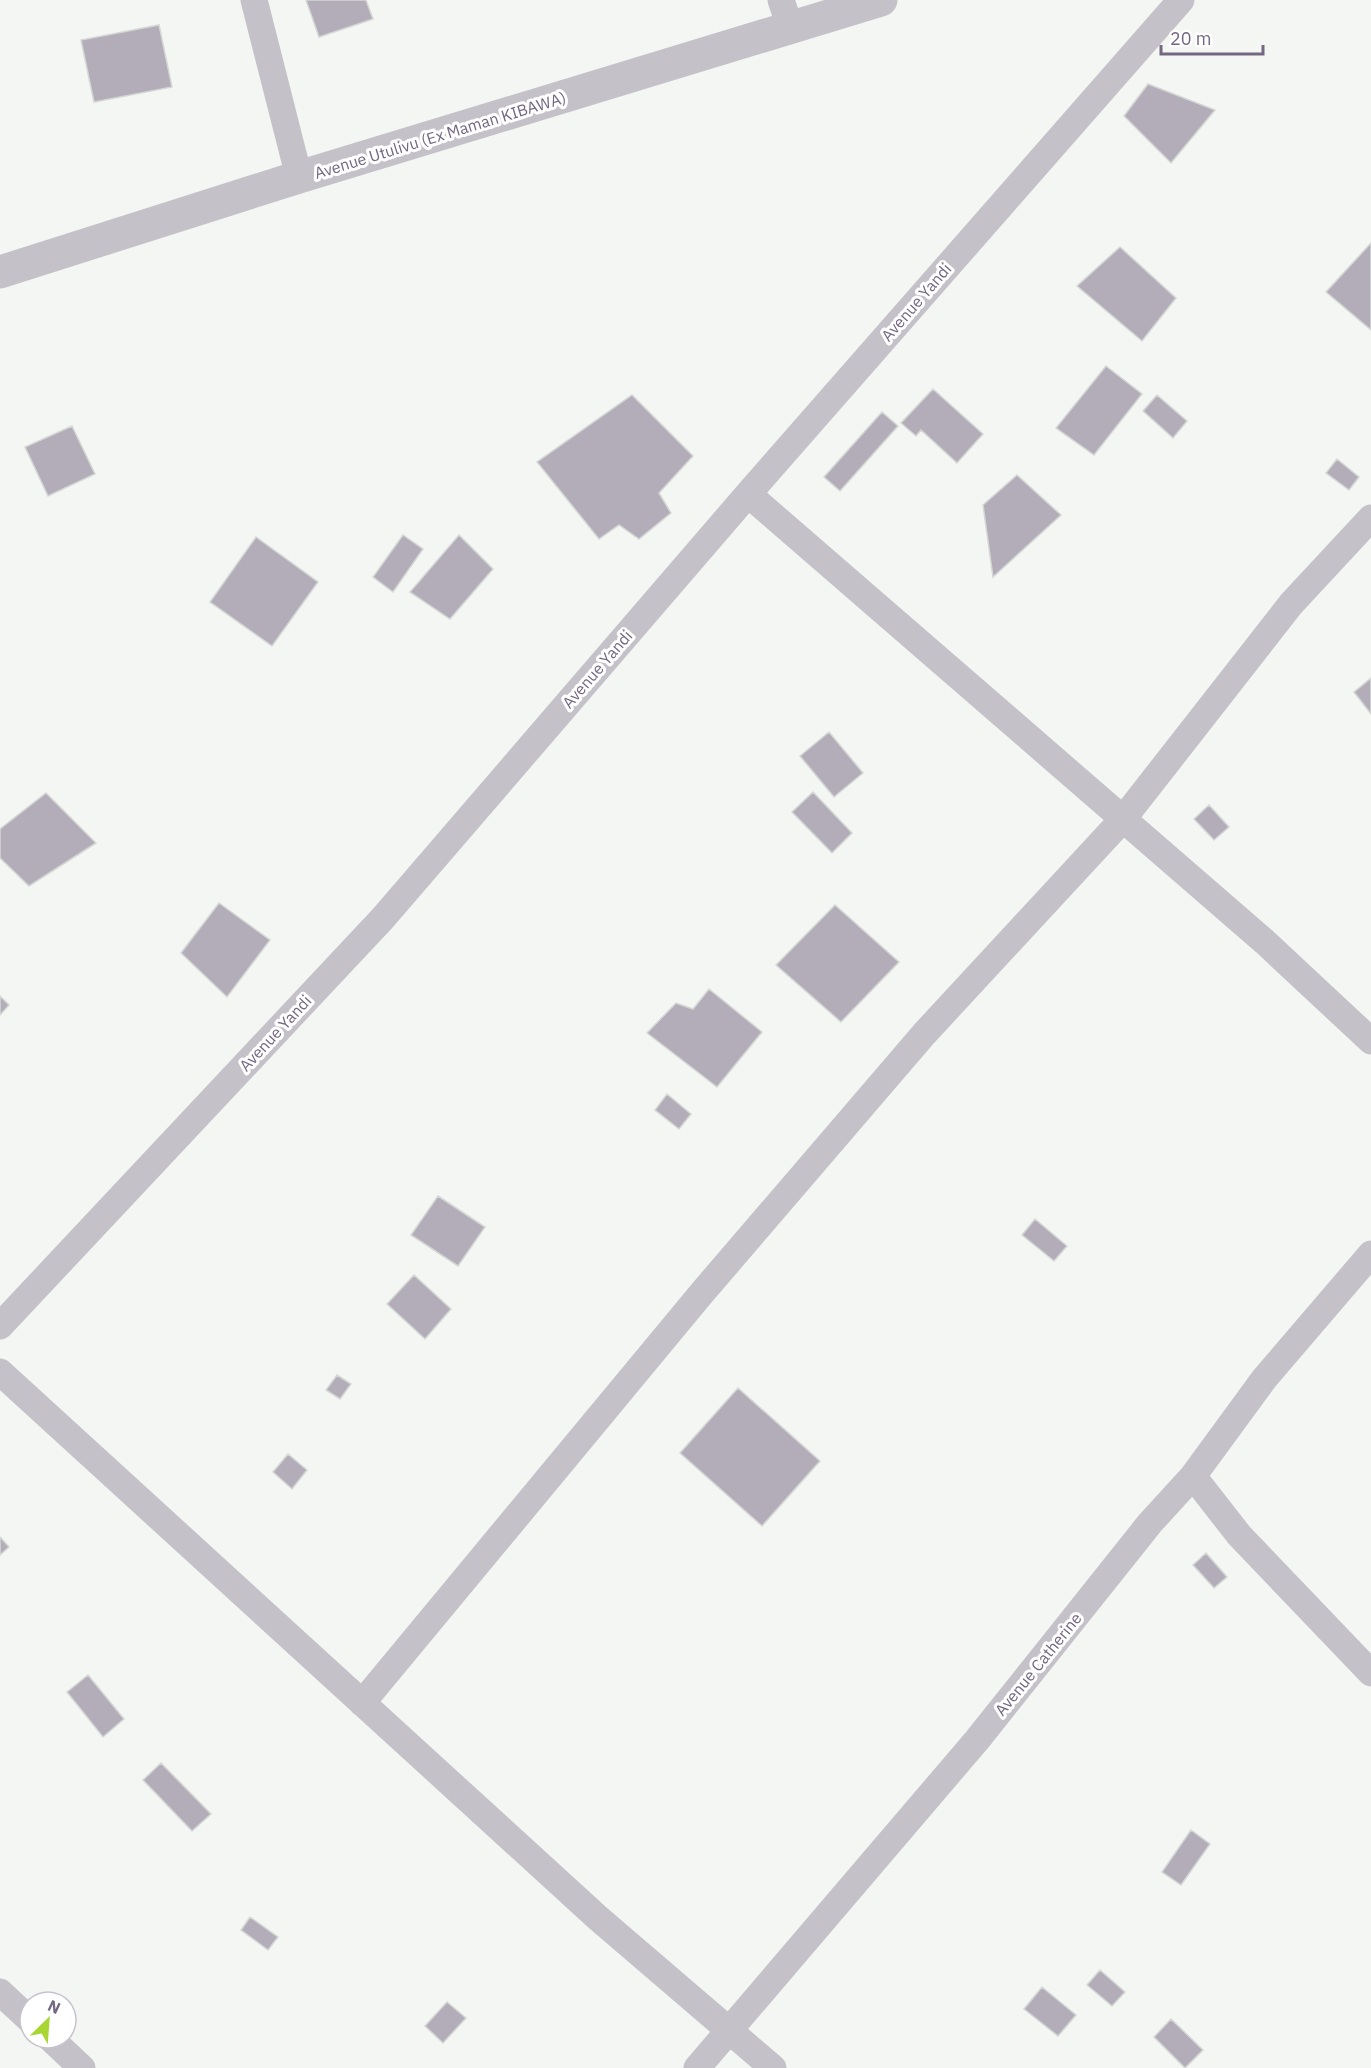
<svg xmlns="http://www.w3.org/2000/svg" width="1371" height="2068" font-family="'IBM Plex Sans',sans-serif">
  <rect width="100%" height="100%" fill="#f3f6f3"/>
  <path fill="#b2adb8" stroke="#d5d7d5" stroke-width="1.5" d="M306 0H366L373 19 319 37Z
    M159 25 172 87 94 102 81 40Z
    M1148 84 1215 110 1171 163 1124 116Z
    M1371 243V330L1326 292Z
    M1120 247 1176 298 1142 341 1077 286Z
    M1106 366 1142 394 1094 455 1056 428Z
    M933 389 983 434 957 463 921 430 916 436 901 423Z
    M632 395 693 456 659 493 671 513 639 539 619 525 599 539 537 462Z
    M1157 395 1187 421 1173 438 1143 411Z
    M882 412 898 426 840 491 824 477Z
    M72 426 95 474 48 496 25 447Z
    M1337 459 1359 477 1349 490 1326 473Z
    M1017 475 1061 515 993 577 983 505Z
    M403 535 423 549 393 592 373 577Z
    M459 535 493 569 450 619 410 592Z
    M256 537 318 582 272 646 210 602Z
    M1371 678V714L1354 692Z
    M829 732 863 773 834 797 800 756Z
    M813 792 852 833 832 853 792 812Z
    M46 793 96 843 29 886 0 858V829Z
    M1209 805 1229 827 1214 840 1194 819Z
    M219 903 270 940 227 997 181 953Z
    M835 905 899 962 841 1022 776 965Z
    M709 989 762 1032 717 1087 647 1033 676 1003 693 1009Z
    M0 996 9 1005 0 1015Z
    M667 1094 691 1114 679 1129 655 1110Z
    M438 1196 485 1227 458 1266 411 1235Z
    M1035 1219 1067 1246 1054 1261 1022 1235Z
    M414 1275 451 1309 425 1339 387 1304Z
    M337 1375 351 1384 340 1399 326 1390Z
    M738 1388 820 1461 762 1526 680 1453Z
    M288 1454 307 1470 292 1489 273 1472Z
    M0 1537 9 1547 0 1555Z
    M1206 1553 1227 1577 1214 1588 1193 1565Z
    M88 1675 124 1719 103 1737 67 1692Z
    M161 1763 211 1814 192 1831 143 1780Z
    M1191 1830 1210 1844 1181 1885 1162 1872Z
    M250 1917 278 1937 268 1950 241 1930Z
    M1100 1970 1125 1992 1112 2006 1087 1985Z
    M1042 1987 1076 2015 1058 2036 1024 2009Z
    M447 2002 466 2018 443 2043 425 2026Z
    M1171 2019 1203 2050 1185 2068 1154 2037Z"/>
  <g fill="none" stroke-linecap="round" stroke-linejoin="round">
    <path stroke="#c5c1c8" stroke-width="27" d="M254 0 299 177
      M781 0 790 27
      M748 494 1265 942 1371 1041
      M0 1326 383 918 748 494 1181 0
      M0 1372 598 1918 773 2068
      M1193 1476 1239 1535 1371 1673
      M362 1703 701 1294 924 1034 1123 819 1291 604 1371 518
      M0 1992 30 2020
      M50 2038 82 2068
      M697 2068 977 1740 1150 1523 1193 1476 1264 1379 1371 1254"/>
    <path stroke="#c5c1c8" stroke-width="33" d="M0 272 299 177 881 0"/>
  </g>
  <g text-anchor="middle" stroke-width="6" stroke-linejoin="round" paint-order="stroke">
    <g font-size="16" fill="#746782" stroke="#fff">
      <text transform="translate(440 135) rotate(-17)" y="6">Avenue Utulivu (Ex Maman KIBAWA)</text>
      <text transform="translate(916 302) rotate(-49)" y="6">Avenue Yandi</text>
      <text transform="translate(597 669) rotate(-49)" y="6">Avenue Yandi</text>
      <text transform="translate(275 1033) rotate(-47)" y="6">Avenue Yandi</text>
      <text transform="translate(1038 1664) rotate(-51)" y="6">Avenue Catherine</text>
    </g>
  </g>
  <g transform="translate(48 2020) rotate(25)"><circle r="28" fill="#ffffff" stroke="#c7c2cd" stroke-width="1.5"/>
  <path d="M0-4.5L10 22L0 15L-10 22Z" fill="#a8d633"/>
  <text y="-9" font-size="16" font-weight="bold" text-anchor="middle" fill="#746782">N</text>
  </g>
  <path d="M1161 45v9h102v-9" fill="none" stroke="#746782" stroke-width="3"/>
  <text x="1170" y="45" font-size="18" fill="#746782" stroke="#ffffff" stroke-width="4.5" paint-order="stroke">20 m</text>
</svg>
